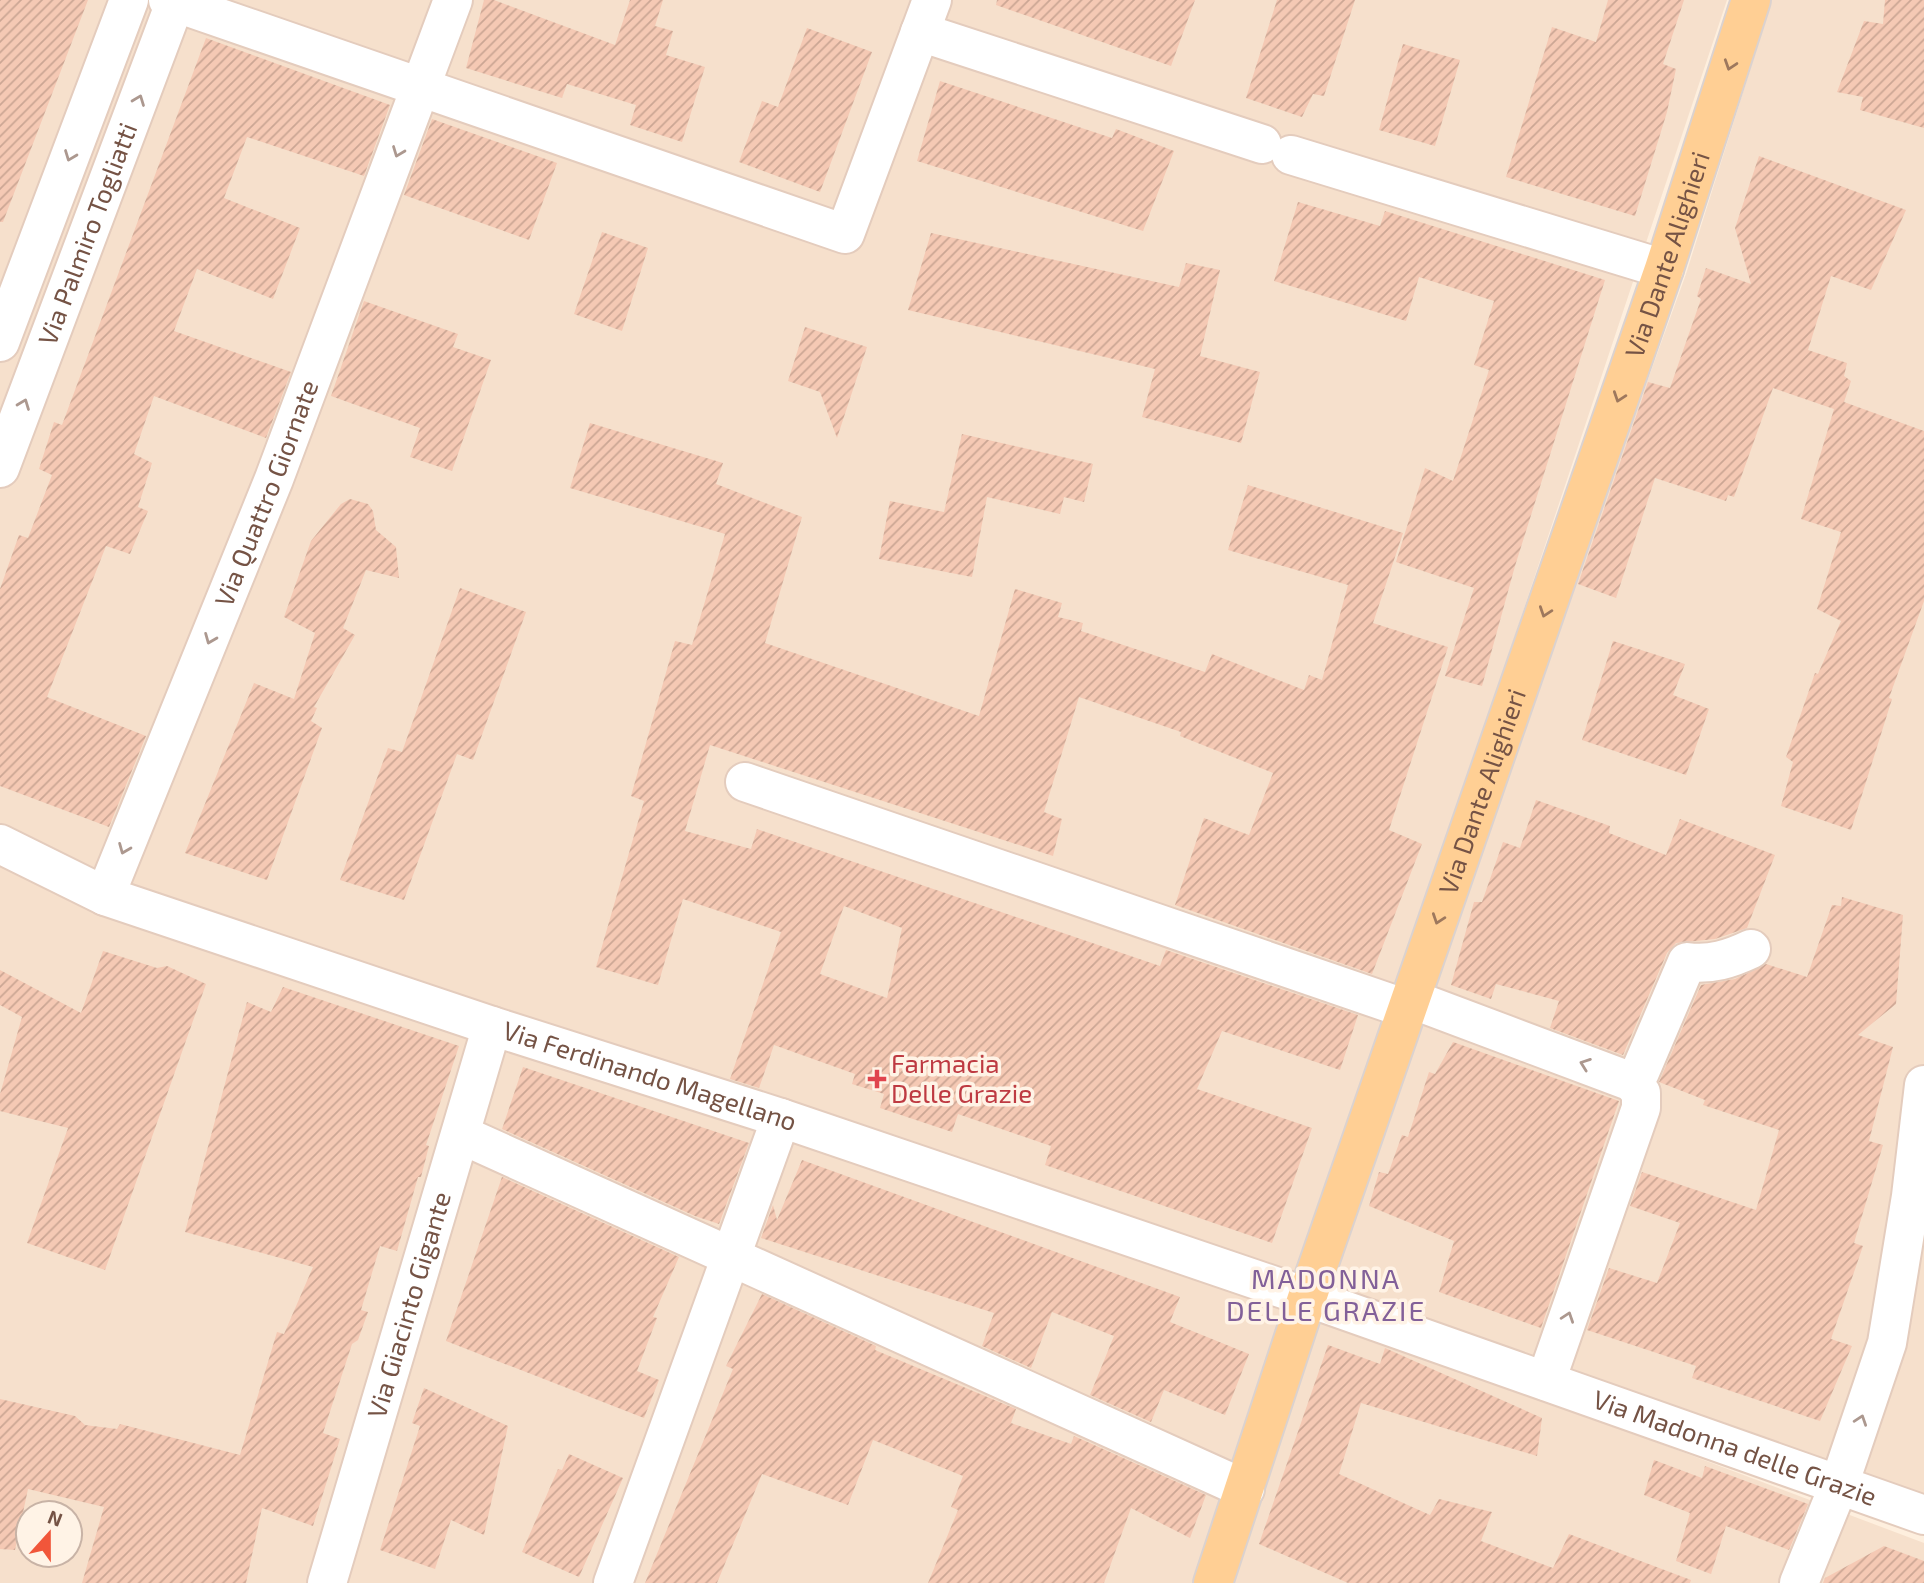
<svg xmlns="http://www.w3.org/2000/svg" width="1924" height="1583" font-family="'Exo 2',sans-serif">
  <defs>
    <pattern id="building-hatch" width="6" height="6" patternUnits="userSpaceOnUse" patternTransform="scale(1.75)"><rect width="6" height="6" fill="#f5c9b4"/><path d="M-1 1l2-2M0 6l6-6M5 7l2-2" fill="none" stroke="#cba694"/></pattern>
  </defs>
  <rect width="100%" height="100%" fill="#feefde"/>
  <path fill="#f6e0cc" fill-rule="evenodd" d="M0 0H1727L1299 1283 121 887 0 826Z
    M1772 0H1924V1501L1319 1290 1686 274Z
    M0 860 1294 1300 1199 1583H0ZM28 1513H70V1555H28Z
    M1314 1313 1924 1543V1583H1226Z"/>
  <path fill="url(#building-hatch)" fill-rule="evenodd" d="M0 0H88L3 222H0Z
    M484 0H494L615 45 630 0H663L655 26 673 31 666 55 705 67 682 142 630 125 636 105 567 84 562 98 466 68Z
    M997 0H1195L1171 66 996 5Z
    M1277 0H1355L1324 96 1313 94 1302 117 1246 98Z
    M1608 0H1684L1663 64 1676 69 1667 112 1635 216 1506 177 1552 27 1596 42Z
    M1885 0H1924V128L1860 110 1863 97 1837 92 1864 21 1883 24Z
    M807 28 872 52 820 192 739 162 762 101 778 107Z
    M206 38 390 105 364 176 247 137 224 198 300 228 273 299 197 269 174 331 291 372 266 438 154 396 134 454 152 463 138 507 148 511 130 554 106 546 47 697 146 736 109 827 0 786V589L19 535 28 538 52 475 39 469 54 422 62 425Z
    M1403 44 1460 60 1435 146 1379 130Z
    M940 81 1112 138 1116 129 1174 151 1143 231 917 161Z
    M432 119 557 163 529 240 404 195Z
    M1759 156 1906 210 1871 290 1831 276 1808 350 1847 363 1844 376 1851 381 1844 402 1924 431V601L1889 698 1892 699 1851 830 1781 806 1793 762 1786 757 1815 673 1818 674 1841 621 1817 609 1841 532 1801 519 1834 409 1773 388 1734 497 1728 495 1726 501 1655 478 1616 598 1578 584 1648 382 1670 388 1701 299 1697 296 1706 268 1751 284 1735 228Z
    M1298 202 1380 226 1385 211 1605 280 1515 566 1482 686 1445 676 1474 588 1396 562 1425 468 1453 481 1489 370 1474 365 1494 301 1419 277 1406 321 1274 281Z
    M602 232 648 248 622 331 574 314Z
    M931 233 1179 287 1186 263 1220 270 1200 356 1260 372 1241 443 1142 417 1155 369 908 310Z
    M364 301 458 334 453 347 491 360 452 471 410 457 420 428 331 396Z
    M805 327 867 347 837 438 820 392 788 381Z
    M590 423 723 463 716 484 802 517 765 643 979 716 1015 589 1062 603 1058 617 1083 623 1081 631 1205 672 1212 654 1304 690 1309 675 1322 680 1348 585 1228 550 1248 485 1403 533 1373 623 1448 647 1389 830 1422 844 1372 974 1175 905 1204 818 1249 835 1273 773 1180 736 1181 732 1079 697 1044 812 1062 819 1053 856 710 745 685 831 751 849 757 829 1160 966 1166 950 1358 1015 1340 1070 1222 1031 1197 1089 1312 1128 1272 1243 1045 1165 1051 1146 958 1114 952 1132 880 1108 884 1094 852 1084 855 1074 774 1045 759 1088 730 1079 781 932 683 899 658 985 596 967 644 801 631 796 675 641 692 645 725 534 570 488ZM844 906 902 928 887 998 820 974Z
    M962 434 1093 464 1084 502 1064 497 1060 514 987 497 972 577 879 559 890 501 944 512Z
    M350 499 368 504 373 511 376 530 396 547 399 578 366 570 343 628 355 635 314 707 317 708 311 721 322 728 267 880 185 853 254 683 294 699 315 633 284 617 311 541 341 504Z
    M460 588 526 612 473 760 457 754 404 900 340 880 388 748 402 752Z
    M1613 641 1685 664 1673 695 1709 709 1686 775 1582 740Z
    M1536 800 1610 826 1609 833 1666 855 1680 819 1775 855 1747 928 1715 939 1676 943 1667 953 1623 1055 1550 1028 1559 1001 1496 984 1491 999 1451 985 1474 902H1482L1503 842 1520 848Z
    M1842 897 1903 915 1896 1004 1858 1035 1893 1047 1869 1141 1883 1145 1854 1243 1863 1246 1831 1339 1852 1346 1820 1421 1692 1378 1696 1366 1587 1330 1609 1268 1657 1283 1680 1223 1630 1206 1642 1172 1756 1210 1779 1130 1703 1105 1705 1100 1659 1082 1701 985 1735 979 1766 964 1807 977 1832 905 1841 906Z
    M103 951 157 968 167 966 206 984 105 1270 27 1243 68 1128 0 1111V1094L22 1017 0 1005V970L81 1013Z
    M283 987 459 1046 426 1145 429 1146 421 1177H418L397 1251 380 1246 361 1310 368 1312 358 1340 352 1344 323 1433 340 1439 313 1526 262 1508 246 1583H82L104 1507 28 1489 15 1550 0 1549V1399L75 1416 85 1425 117 1429 120 1424 240 1455 277 1332 284 1334 313 1267 185 1232 247 1002 271 1012Z
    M1453 1042 1619 1101 1541 1328 1439 1292 1454 1241 1369 1206 1379 1172 1388 1174 1402 1135 1408 1137 1429 1072 1435 1074Z
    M523 1067 749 1143 719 1224 695 1216 502 1129Z
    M802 1160 1180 1297 1170 1322 1249 1354 1225 1415 1164 1390 1151 1422 1090 1395 1114 1336 1052 1312 1031 1368 982 1346 994 1313 761 1238 773 1205 777 1220Z
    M502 1177 679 1257 653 1317 657 1318 637 1371 659 1380 644 1418 446 1341Z
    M762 1294 876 1346 875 1350 1016 1409 1011 1423 1071 1444 1074 1436 1206 1495 1190 1538 1131 1508 1104 1583H928L958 1510 951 1507 963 1476 873 1440 848 1505 762 1474 717 1583H645L733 1369 726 1366Z
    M1328 1345 1380 1364 1385 1348 1542 1418 1537 1456 1361 1403 1339 1474 1430 1515 1439 1499 1492 1512 1481 1541 1553 1568 1569 1534 1691 1580 1690 1583H1348L1259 1544Z
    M424 1388 508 1426 484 1535 451 1520 435 1569 380 1550 420 1426 412 1423Z
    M569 1454 623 1478 579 1577 522 1552 558 1469 562 1470Z
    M1654 1460 1702 1478 1705 1466 1808 1504 1789 1550 1726 1526 1711 1574 1676 1561 1690 1513 1644 1495Z
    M1884 1546 1924 1561V1583H1823L1825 1578Z"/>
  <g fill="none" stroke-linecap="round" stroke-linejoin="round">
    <defs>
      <g id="minor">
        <path d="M168 0 845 234 932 0"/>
        <path d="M920 32 1262 144"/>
        <path d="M1291 155 1664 269"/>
        <path d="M0 342 129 0"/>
        <path id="s1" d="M0 468 176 0"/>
        <path d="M745 782 1407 1009"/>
        <path id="s2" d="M0 844 105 896 492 1026 781 1118 1307 1297 1924 1515"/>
        <path id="s3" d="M105 896 274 479 453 0"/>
        <path d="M1411 999 1632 1082 1641 1093V1108L1546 1381"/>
        <path d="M1632 1082 1640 1072 1687 962C1711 965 1730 959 1751 949"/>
        <path d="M462 1135 1245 1489"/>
        <path id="s4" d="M327 1583 492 1026"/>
        <path d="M613 1583 781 1118"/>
        <path d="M1799 1583 1839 1485 1887 1343 1911 1196 1924 1085"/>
      </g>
      <g id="major">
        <path id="s5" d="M1213 1583 1311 1286 1664 269 1751 0"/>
      </g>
    </defs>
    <use href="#minor" stroke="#e4ccbd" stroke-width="42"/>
    <use href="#major" stroke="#dbd2cf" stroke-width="42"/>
    <use href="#minor" stroke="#fff" stroke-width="38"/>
    <use href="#major" stroke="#ffcf94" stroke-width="38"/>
  </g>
  <defs><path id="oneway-chevron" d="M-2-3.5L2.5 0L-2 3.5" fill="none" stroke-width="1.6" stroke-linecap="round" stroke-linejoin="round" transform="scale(1.75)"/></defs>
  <g stroke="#9e785d">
    <use href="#oneway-chevron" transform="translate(1730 65) rotate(108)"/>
    <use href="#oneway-chevron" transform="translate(1619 397) rotate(109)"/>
    <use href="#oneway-chevron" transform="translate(1545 612) rotate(109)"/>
    <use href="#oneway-chevron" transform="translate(1438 919) rotate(109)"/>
  </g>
  <g stroke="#ac988f">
    <use href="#oneway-chevron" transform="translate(139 100) rotate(-69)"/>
    <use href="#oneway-chevron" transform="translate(398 152) rotate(111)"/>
    <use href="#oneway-chevron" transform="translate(70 156) rotate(111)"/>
    <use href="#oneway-chevron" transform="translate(24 404) rotate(-69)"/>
    <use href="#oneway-chevron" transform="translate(210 639) rotate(112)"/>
    <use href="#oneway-chevron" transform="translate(124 849) rotate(112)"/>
    <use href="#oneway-chevron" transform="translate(1585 1064) rotate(-160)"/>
    <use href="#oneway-chevron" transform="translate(1568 1317) rotate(-71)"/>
    <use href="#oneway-chevron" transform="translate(1861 1420) rotate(-71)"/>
  </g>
  <path fill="#e0444e" stroke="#fff3e6" stroke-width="2.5" d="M873.5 1068.5h7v7h7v7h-7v7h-7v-7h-7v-7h7z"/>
  <g text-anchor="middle" stroke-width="7" stroke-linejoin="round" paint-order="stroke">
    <g font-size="26" fill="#755345" stroke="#fff3e6">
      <text dy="9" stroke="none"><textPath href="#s1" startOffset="250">Via Palmiro Togliatti</textPath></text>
      <text dy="9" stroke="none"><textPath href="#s5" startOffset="1404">Via Dante Alighieri</textPath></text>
      <text dy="9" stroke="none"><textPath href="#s3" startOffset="434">Via Quattro Giornate</textPath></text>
      <text dy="9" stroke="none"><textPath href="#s5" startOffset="836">Via Dante Alighieri</textPath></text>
      <text dy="9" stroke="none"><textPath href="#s2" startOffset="691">Via Ferdinando Magellano</textPath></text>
      <text dy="9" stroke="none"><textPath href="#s4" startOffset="290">Via Giacinto Gigante</textPath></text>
      <text dy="9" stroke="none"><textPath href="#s2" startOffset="1838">Via Madonna delle Grazie</textPath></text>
    </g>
    <g font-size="26" fill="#be3a42" stroke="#fff3e6" text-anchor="start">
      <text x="891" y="1073">Farmacia<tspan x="891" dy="30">Delle Grazie</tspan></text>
    </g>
    <g font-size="28" letter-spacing="2" fill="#826099" stroke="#fff3e6">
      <text x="1326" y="1289">MADONNA<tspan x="1326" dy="32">DELLE GRAZIE</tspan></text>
    </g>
  </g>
  <g transform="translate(49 1534) rotate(21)"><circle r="33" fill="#fff3e6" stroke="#c8b3a6" stroke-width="2"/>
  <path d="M0-5L12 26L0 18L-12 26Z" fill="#f1563a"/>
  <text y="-10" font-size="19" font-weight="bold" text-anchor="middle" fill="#755345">N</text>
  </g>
</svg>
